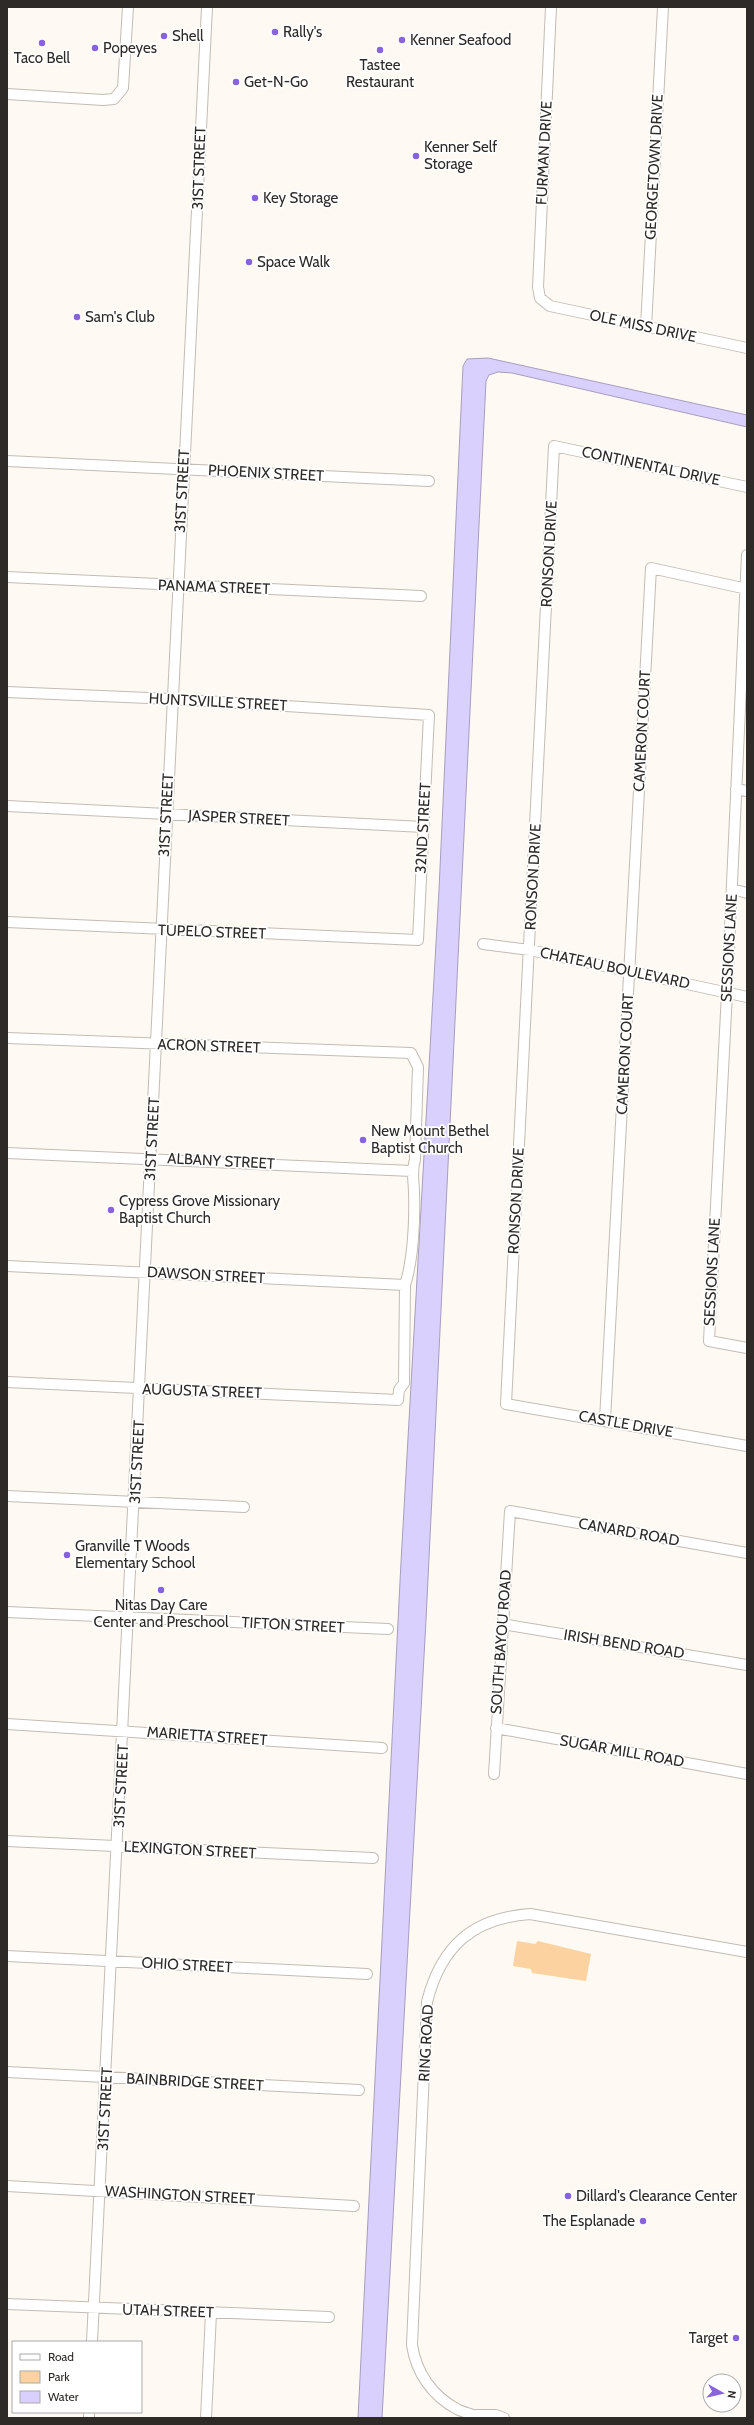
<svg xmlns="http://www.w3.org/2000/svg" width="754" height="2425" font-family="Cabin,sans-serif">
  <rect width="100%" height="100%" fill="#fef9f2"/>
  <path fill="#fcd2a0" d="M517 1941 535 1944 538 1941 591 1954 586 1981 532 1973 531 1969 513 1966Z"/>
  <path fill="#dad0fe" stroke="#a69ebe" d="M488 358 747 415V427L512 373 498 372 489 375 486 381 426 1620 382 2418H358L401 1562 439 890 463 366 467 359Z"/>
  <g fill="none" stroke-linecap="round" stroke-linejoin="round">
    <defs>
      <path id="minor" d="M551 7 538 287 540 298 550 306 747 348
        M7 94 103 100 114 99 123 88 128 7
        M646 327 663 7
        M7 461 429 481
        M747 487 554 446 506 1404 747 1446
        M747 555 727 993 709 1341 747 1348
        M7 577 421 596
        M7 692 172 699 429 715 418 940 7 922
        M736 789 747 791
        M7 806 424 827
        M732 889 747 893
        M483 944 530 950 747 997
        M7 1038 411 1053 418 1067 415 1160C411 1172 414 1181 414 1193 415 1221 413 1260 405 1285L404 1383 399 1390 398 1400 7 1382
        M7 1153 412 1171
        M7 1266 405 1285
        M605 1420 651 568 747 589
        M7 1496 244 1507
        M7 1612 388 1629
        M502 1624 747 1665
        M7 1724 382 1748
        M496 1728 747 1774
        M494 1774 510 1511 747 1553
        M7 1841 373 1858
        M7 1956 367 1974
        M7 2072 359 2090
        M7 2186 354 2206
        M7 2304 329 2317
        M92 2342 207 7
        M474 2415H496L504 2418
        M89 2418V2412
        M206 2418 211 2313
        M480 2418C473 2414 464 2413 457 2409 432 2396 416 2372 412 2345L427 2002C441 1946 473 1918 530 1914L747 1952"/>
    </defs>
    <use href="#minor" stroke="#c3bcb4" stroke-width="12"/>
    <use href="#minor" stroke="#fff" stroke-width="10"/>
  </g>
  <g fill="#8963de" stroke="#fff" stroke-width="1.5">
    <circle cx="275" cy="32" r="4"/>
    <circle cx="164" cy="36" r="4"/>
    <circle cx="402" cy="40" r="4"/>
    <circle cx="42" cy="43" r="4"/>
    <circle cx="95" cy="48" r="4"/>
    <circle cx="380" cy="50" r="4"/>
    <circle cx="236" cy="82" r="4"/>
    <circle cx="416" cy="156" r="4"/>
    <circle cx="255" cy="198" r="4"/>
    <circle cx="249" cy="262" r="4"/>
    <circle cx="77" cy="317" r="4"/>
    <circle cx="363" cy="1140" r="4"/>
    <circle cx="111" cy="1210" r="4"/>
    <circle cx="67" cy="1555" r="4"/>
    <circle cx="161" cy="1590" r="4"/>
    <circle cx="568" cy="2196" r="4"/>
    <circle cx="643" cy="2221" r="4"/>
    <circle cx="736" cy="2338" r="4"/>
  </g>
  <g text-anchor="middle" stroke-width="3.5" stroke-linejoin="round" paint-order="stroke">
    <g font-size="15" fill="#2d2a27" stroke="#fff" text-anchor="start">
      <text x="283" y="37">Rally's</text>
      <text x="172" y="41">Shell</text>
      <text x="410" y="45">Kenner Seafood</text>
      <text x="103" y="53">Popeyes</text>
      <text x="42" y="63" text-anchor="middle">Taco Bell</text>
      <text x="380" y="70" text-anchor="middle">Tastee<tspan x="380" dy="17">Restaurant</tspan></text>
      <text x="244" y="87">Get-N-Go</text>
      <text x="424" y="152">Kenner Self<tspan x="424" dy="17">Storage</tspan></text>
      <text x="263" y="203">Key Storage</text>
      <text x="257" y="267">Space Walk</text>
      <text x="85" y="322">Sam's Club</text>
      <text x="371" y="1136">New Mount Bethel<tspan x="371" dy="17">Baptist Church</tspan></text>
      <text x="119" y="1206">Cypress Grove Missionary<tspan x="119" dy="17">Baptist Church</tspan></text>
      <text x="75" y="1551">Granville T Woods<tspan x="75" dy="17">Elementary School</tspan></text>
      <text x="161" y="1610" text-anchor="middle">Nitas Day Care<tspan x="161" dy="17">Center and Preschool</tspan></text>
      <text x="576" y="2201">Dillard's Clearance Center</text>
      <text x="635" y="2226" text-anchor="end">The Esplanade</text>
      <text x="728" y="2343" text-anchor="end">Target</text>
    </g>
    <g font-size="15" fill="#2d2a27" stroke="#fff">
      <text transform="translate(544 153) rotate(-87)" y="5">FURMAN DRIVE</text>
      <text transform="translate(654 167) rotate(-87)" y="5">GEORGETOWN DRIVE</text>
      <text transform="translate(199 168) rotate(-88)" y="5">31ST STREET</text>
      <text transform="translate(643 326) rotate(12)" y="5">OLE MISS DRIVE</text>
      <text transform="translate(651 466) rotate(12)" y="5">CONTINENTAL DRIVE</text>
      <text transform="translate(266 473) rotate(3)" y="5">PHOENIX STREET</text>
      <text transform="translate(182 491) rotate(-87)" y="5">31ST STREET</text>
      <text transform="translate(549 554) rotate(-87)" y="5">RONSON DRIVE</text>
      <text transform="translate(214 587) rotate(2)" y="5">PANAMA STREET</text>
      <text transform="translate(218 702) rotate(3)" y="5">HUNTSVILLE STREET</text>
      <text transform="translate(642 731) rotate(-87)" y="5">CAMERON COURT</text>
      <text transform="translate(166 815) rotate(-87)" y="5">31ST STREET</text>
      <text transform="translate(239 818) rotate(3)" y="5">JASPER STREET</text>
      <text transform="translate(423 828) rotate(-87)" y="5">32ND STREET</text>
      <text transform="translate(533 877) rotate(-87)" y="5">RONSON DRIVE</text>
      <text transform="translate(212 932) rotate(2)" y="5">TUPELO STREET</text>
      <text transform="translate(729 948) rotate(-87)" y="5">SESSIONS LANE</text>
      <text transform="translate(615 968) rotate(12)" y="5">CHATEAU BOULEVARD</text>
      <text transform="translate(209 1046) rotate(2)" y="5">ACRON STREET</text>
      <text transform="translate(625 1054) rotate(-87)" y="5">CAMERON COURT</text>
      <text transform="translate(152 1139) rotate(-87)" y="5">31ST STREET</text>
      <text transform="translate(221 1161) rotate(3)" y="5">ALBANY STREET</text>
      <text transform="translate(516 1201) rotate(-87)" y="5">RONSON DRIVE</text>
      <text transform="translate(712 1272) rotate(-87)" y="5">SESSIONS LANE</text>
      <text transform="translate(206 1275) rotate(3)" y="5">DAWSON STREET</text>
      <text transform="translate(202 1391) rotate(2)" y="5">AUGUSTA STREET</text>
      <text transform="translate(626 1424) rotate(10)" y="5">CASTLE DRIVE</text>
      <text transform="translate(137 1462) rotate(-87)" y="5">31ST STREET</text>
      <text transform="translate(629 1532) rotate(10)" y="5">CANARD ROAD</text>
      <text transform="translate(293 1625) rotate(3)" y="5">TIFTON STREET</text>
      <text transform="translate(501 1642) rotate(-86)" y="5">SOUTH BAYOU ROAD</text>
      <text transform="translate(624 1644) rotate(9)" y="5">IRISH BEND ROAD</text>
      <text transform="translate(207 1736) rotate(4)" y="5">MARIETTA STREET</text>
      <text transform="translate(622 1751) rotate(10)" y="5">SUGAR MILL ROAD</text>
      <text transform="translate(121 1786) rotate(-87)" y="5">31ST STREET</text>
      <text transform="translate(190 1850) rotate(3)" y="5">LEXINGTON STREET</text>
      <text transform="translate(187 1965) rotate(3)" y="5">OHIO STREET</text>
      <text transform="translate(426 2043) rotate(-87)" y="5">RING ROAD</text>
      <text transform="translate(195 2082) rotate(3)" y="5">BAINBRIDGE STREET</text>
      <text transform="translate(105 2109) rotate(-87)" y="5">31ST STREET</text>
      <text transform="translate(180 2195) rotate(3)" y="5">WASHINGTON STREET</text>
      <text transform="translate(168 2311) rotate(2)" y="5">UTAH STREET</text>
    </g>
  </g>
  <rect width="754" height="2425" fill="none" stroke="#2d2a27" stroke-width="16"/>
  <rect x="12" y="2341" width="130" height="72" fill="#ffffff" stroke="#abaaa9"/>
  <rect x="20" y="2354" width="20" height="6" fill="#ffffff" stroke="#abaaa9"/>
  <text x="48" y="2361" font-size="12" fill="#2d2a27">Road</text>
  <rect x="20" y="2371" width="20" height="12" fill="#fcd2a0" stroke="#abaaa9"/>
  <text x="48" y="2381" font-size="12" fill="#2d2a27">Park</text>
  <rect x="20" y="2391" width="20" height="12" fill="#dad0fe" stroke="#abaaa9"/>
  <text x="48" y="2401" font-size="12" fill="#2d2a27">Water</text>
  <g transform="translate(722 2393) rotate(98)"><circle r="19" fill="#ffffff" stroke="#abaaa9"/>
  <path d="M0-3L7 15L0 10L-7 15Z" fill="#8963de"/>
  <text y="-6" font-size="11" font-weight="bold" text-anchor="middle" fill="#2d2a27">N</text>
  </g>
</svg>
